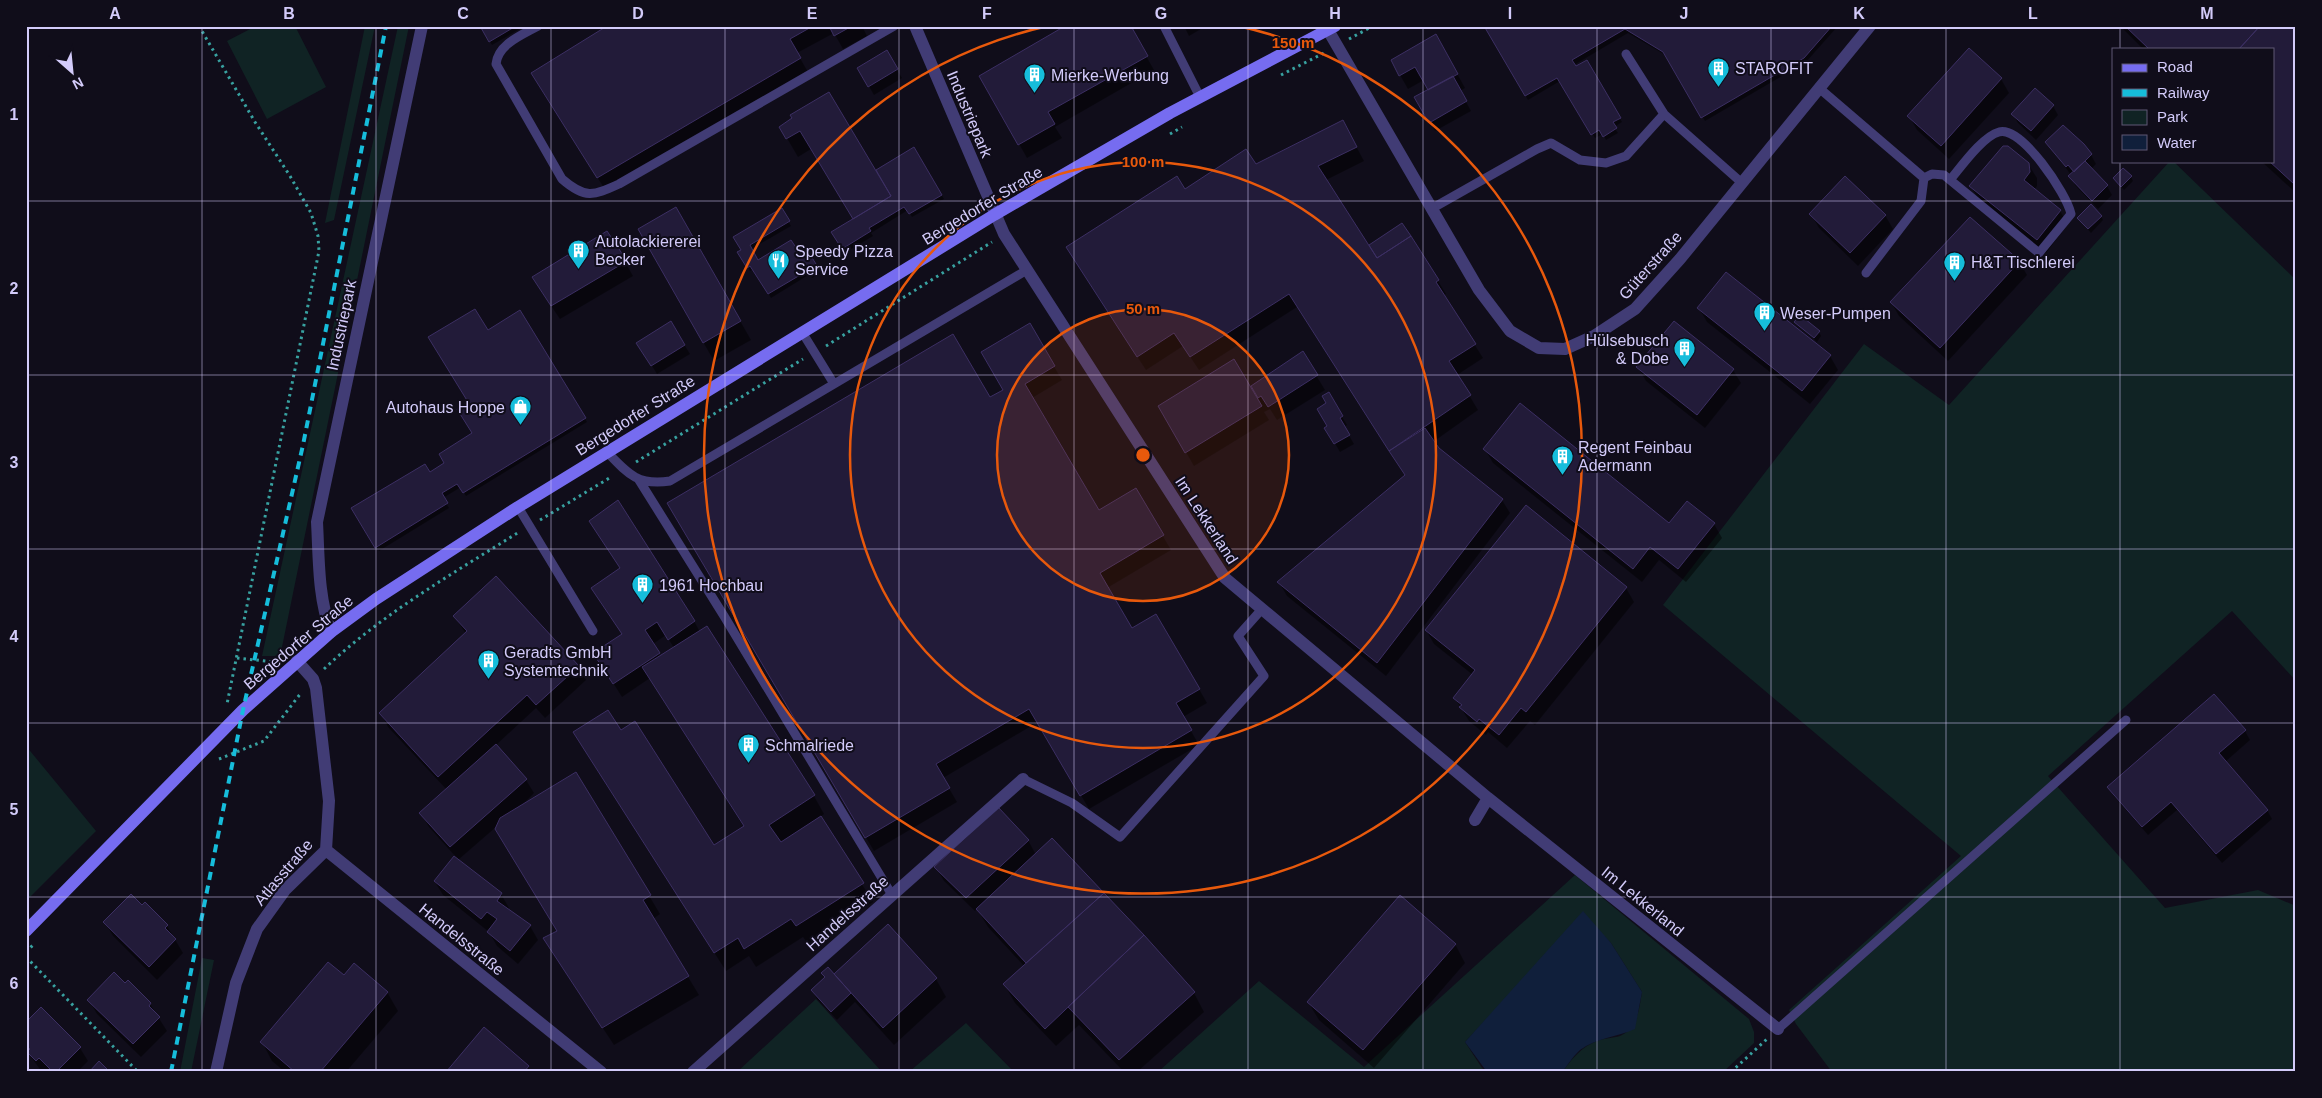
<svg xmlns="http://www.w3.org/2000/svg" width="2322" height="1098" font-family="Arial,sans-serif">
  <rect width="100%" height="100%" fill="#100d1a"/>
  <path fill="#102324" d="M256 26H295L326 87 267 119 227 41Z
    M365 26H375L334 220 325 223Z
    M398 26H409L281 652 275 656H262Z
    M2170 161H2173L2296 280V681L2232 611 2048 776 2165 908 2258 890 2296 906V1072H1832L1796 1024 1789 1010 1961 856 1663 605 1864 344 1949 405Z
    M26 746 96 831 26 901Z
    M1575 875 1749 1019 1754 1032V1043L1723 1072H1562C1572 1059 1581 1047 1597 1041 1604 1038 1613 1038 1620 1036 1638 1028 1639 1009 1642 992L1611 943 1592 924 1495 1010 1465 1042 1482 1068 1487 1072H1158L1259 981 1364 1067Z
    M202 958 214 960 191 1072H180Z
    M816 999 882 1072H737Z
    M966 1023 1014 1072H909Z"/>
  <path fill="#101f3b" d="M1583 911 1611 943 1642 992 1635 1029C1617 1037 1596 1038 1580 1050 1573 1056 1568 1065 1562 1072H1487L1465 1042Z"/>
  <path fill="#0007" fill-rule="evenodd" d="M481 26H525L492 45Z
    M610 26H862L867 36 843 49 834 33 797 53 808 72 606 191 540 88Z
    M1129 26 1154 70 1055 127 1062 138 1027 158 981 76Z
    M1184 26H1206L1189 36Z
    M1486 26H1838L1806 62 1705 121 1667 56 1628 33 1574 65 1576 68 1587 61 1622 122 1614 127 1618 133 1606 140 1603 134 1595 138 1560 81 1528 100Z
    M2120 26H2296V193L2261 161H2273V49H2143Z
    M1436 36 1465 88 1460 91 1471 111 1435 131 1416 97 1430 90 1424 80 1408 89 1392 61Z
    M1969 50 2001 79 2009 93 1949 159 1917 130 1909 116Z
    M886 52 902 78 874 95 859 69Z
    M2035 89 2053 106 2058 115 2036 140 2018 123 2013 114Z
    M794 119 875 172 913 149 944 199 912 217 908 210 871 233 873 236 845 253 833 232 854 220 811 149 798 157 781 128Z
    M1350 135 1364 161 1326 180 1372 253 1402 225 1438 281 1446 294 1444 296 1483 358 1457 375 1478 410 1433 442 1438 449 1502 500 1510 513 1386 676 1287 596 1279 582 1406 476 1297 307 1199 370 1183 346 1146 370 1076 262 1184 191Z
    M2047 142 2091 155 2096 164 2091 169 2107 186 2112 195 2098 209 2075 185 2071 175Z
    M2028 164 2037 178V186L2034 190 2060 211 2068 224 2046 253 1979 200 1971 186Z
    M2131 177 2133 181 2124 190 2114 178Z
    M676 209 751 340 714 361 639 230Z
    M781 209 791 226 751 249 757 262 800 257 808 252 820 274 812 278 810 274 771 298 754 269 750 271 739 253Z
    M1811 214 1885 215 1893 229 1858 266 1819 228Z
    M2101 216 2103 220 2091 233 2078 218Z
    M2019 261 2027 275 1948 361 1899 316 1891 302Z
    M625 262 633 276 560 319 541 291Z
    M1699 308 1830 356 1838 370 1810 404 1707 322Z
    M520 312 587 422 466 496 461 487 443 498 449 508 379 551 353 509 430 474 446 464 474 434 469 403 487 332Z
    M1796 322 1819 332 1821 336 1817 342Z
    M671 323 690 354 657 374 638 343Z
    M1029 325 1062 380 1032 398 1098 511 1135 489 1171 550 1107 588 1132 630 1199 689 1207 703 1183 717 1199 745 1089 809 1038 722 943 778 957 802 874 851 669 504 990 399 1004 390Z
    M1302 352 1325 390 1277 420 1270 409 1264 412 1269 420 1194 466 1160 407 1250 388Z
    M1638 367 1733 370 1741 383 1705 428 1646 381Z
    M1328 394 1347 425 1344 427 1354 444 1340 452 1326 428 1329 426Z
    M1485 449 1669 525 1714 524 1722 538 1686 582 1659 560 1642 582 1493 463Z
    M1526 507 1626 588 1634 602 1535 725 1530 721 1507 748 1488 732 1486 735 1469 721 1455 698 1473 675 1434 644 1426 630Z
    M590 522 694 621 700 632 706 628 814 796 824 814 820 817 873 902 808 944 803 937 756 967 749 956 726 971 585 751 713 847 744 827 650 678 622 697 603 667 623 635 600 602 621 569ZM666 635 674 648 661 657 653 644Z
    M455 617 578 666 586 680 545 718 536 708 495 746 526 780 534 793 520 807 576 773 660 914 653 919 699 995 614 1045 555 956 559 932 496 827 458 860 501 894 509 908 508 910 530 926 538 940 518 964 497 946 489 932 443 895 435 882 455 856 429 827 421 813 447 790 388 727 381 713 466 634Z
    M2245 731 2250 740 2225 762 2267 810 2272 819 2222 863 2177 810 2148 835 2114 796 2109 787Z
    M1028 840 1036 855 1052 840 1143 936 1194 993 1204 1012 1137 1072H1124L1079 1025 1056 1046 1015 1003 1004 984 1024 966 988 927 977 909 975 911 944 881 936 867Z
    M142 907 167 926 183 953 157 980 113 936 105 922Z
    M1455 944 1465 963 1374 1068 1319 1020 1308 1002Z
    M344 977 387 992 398 1011 346 1072H285L272 1061 262 1042Z
    M936 979 946 997 894 1045 855 1002 837 1020 817 999 812 990 837 980Z
    M126 985 150 1004 167 1031 141 1057 97 1014 89 1000Z
    M26 1024 80 1048 88 1061 77 1072H42L26 1050Z
    M528 1066 531 1072H448Z"/>
  <path fill="#221b39" stroke="#3c2f63" d="M480 26H516L489 42Z
    M607 26H813L790 39 801 58 597 178 531 73Z
    M829 26H852L834 36Z
    M1065 26H1131L1148 56 1048 112 1055 124 1018 145 979 76Z
    M1484 26H1832L1804 58 1701 118 1663 52 1625 29 1572 60 1576 66 1587 60 1621 118 1613 122 1617 128 1603 137 1599 130 1591 135 1557 78 1525 96Z
    M2125 26H2260L2239 49H2149Z
    M2260 26H2296V182L2294 184 2269 161H2273V49H2239Z
    M1436 34 1458 74 1428 90 1415 67 1399 76 1391 60Z
    M1969 48 2002 78 1941 146 1907 116Z
    M887 50 898 69 868 87 857 68Z
    M1453 76 1467 101 1429 123 1414 97Z
    M2035 88 2054 105 2031 131 2011 114Z
    M829 92 891 196 853 219 800 131 786 139 779 127 792 118 790 115Z
    M1343 120 1357 147 1318 166 1377 258 1411 236 1439 280 1436 282 1476 344 1449 361 1471 395 1389 451 1289 294 1190 357 1174 333 1137 357 1066 247 1177 176 1185 189 1246 149 1256 164Z
    M2063 125 2084 144 2092 154 2074 172 2068 165 2066 167 2045 142Z
    M2003 146H2008L2029 163 2030 172 2024 180 2061 210 2037 240 1969 186Z
    M914 147 942 195 909 214 904 207 869 228 871 231 842 249 831 232 891 196 876 170Z
    M2085 161 2108 185 2092 201 2068 176Z
    M2123 168 2132 176 2121 187 2113 178Z
    M1845 176 1886 215 1850 253 1809 214Z
    M2091 204 2102 216 2088 229 2077 218Z
    M676 207 741 321 703 343 638 229Z
    M782 208 790 221 750 245 758 260 791 240 801 255 808 251 819 269 809 275 807 271 768 294 750 266 747 268 737 252 741 250 733 237Z
    M1970 217 2020 261 1940 348 1890 302Z
    M1402 223 1411 236 1377 258 1369 245Z
    M607 231 627 261 551 306 532 277Z
    M1726 272 1831 355 1802 391 1697 308Z
    M475 309 488 330 520 310 586 418 463 493 457 484 442 493 448 503 375 548 351 508 425 464 430 472 444 463 439 454 472 433 457 409 468 402 428 337Z
    M1800 315 1820 331 1814 338 1794 322Z
    M671 321 685 345 651 366 636 343Z
    M1674 321 1734 369 1697 415 1636 367Z
    M1030 323 1055 366 1025 384 1099 510 1136 488 1164 535 1100 573 1132 628 1156 614 1200 689 1176 703 1192 730 1080 796 1029 709 936 764 950 788 865 838 667 503 953 334 990 397 1003 390 981 352Z
    M1303 351 1318 375 1268 407 1261 396 1258 398 1251 386Z
    M1234 359 1262 406 1185 453 1158 406Z
    M1329 392 1343 416 1340 418 1350 435 1334 444 1324 428 1327 426 1317 409 1326 403 1322 396Z
    M1520 403 1669 523 1687 501 1715 523 1678 569 1650 547 1633 569 1483 449Z
    M1425 428 1439 448 1503 499 1377 663 1277 582 1405 475 1389 451Z
    M618 500 695 621 668 640 657 622 645 630 660 653 613 684 593 653 622 634 591 588 620 568 589 521Z
    M1526 505 1627 587 1526 712 1521 708 1499 735 1479 719 1477 722 1459 707 1462 705 1453 698 1475 670 1425 630Z
    M496 576 579 666 536 705 527 695 438 777 379 713 467 631 453 616Z
    M707 626 815 795 769 825 781 842 821 816 864 883 796 926 791 919 744 949 738 938 714 953 573 732 608 710 621 730 635 721 714 845 744 826 642 667Z
    M2214 694 2246 730 2219 753 2268 810 2216 854 2171 802 2142 827 2107 787Z
    M496 744 527 779 450 847 419 813Z
    M576 772 651 895 643 900 689 976 602 1028 543 938 557 931 495 829 500 818Z
    M998 807 1029 840 966 898 934 867Z
    M1052 838 1104 893 1026 963 976 909Z
    M454 856 502 893 497 901 531 925 510 951 487 932 497 919 487 912 481 919 434 881Z
    M1104 893 1144 935 1045 1029 1003 984Z
    M131 894 142 905 145 902 168 925 165 928 176 939 149 967 103 922Z
    M1400 895 1456 944 1363 1050 1307 1002Z
    M888 924 937 978 883 1028 834 974Z
    M1144 935 1195 992 1119 1060 1068 1007Z
    M328 962 344 975 354 963 388 992 320 1072H295L260 1042Z
    M828 967 851 993 831 1012 811 990 825 977 821 973Z
    M114 972 125 983 128 980 151 1003 149 1006 160 1017 133 1044 87 1000Z
    M41 1007 81 1047 56 1072H53L39 1058 36 1061 27 1052 30 1049 26 1046V1022Z
    M484 1027 529 1066 524 1072H446Z
    M99 1061 110 1072H89Z"/>
  <g fill="none" stroke-linecap="round" stroke-linejoin="round">
    <path stroke="#38a1a0" stroke-width="3" stroke-dasharray="2.5 4" stroke-linecap="butt" d="M199 26 255 122 290 176 311 213 318 236 319 251 227 704
      M1349 39 1373 26
      M1281 75 1324 53
      M1170 134 1182 127
      M826 346 992 242
      M636 462 803 359
      M540 520 611 477
      M237 658 274 662
      M324 669C382 614 452 574 519 532
      M219 759 264 741 301 693
      M26 952 33 945
      M26 957 138 1072
      M1731 1072 1767 1039"/>
    <path stroke="#413c75" stroke-width="9" d="M538 26C522 35 498 44 496 64L562 179C585 199 593 196 619 184L894 26
      M1164 26 1200 97
      M1626 54 1664 114
      M1819 88 1924 178 1921 201 1866 273
      M1924 178 1932 174 1944 175 2039 253 2071 214C2067 194 2021 125 1999 132 1983 136 1961 167 1950 180
      M1431 209 1537 149 1551 143 1580 160 1606 163 1626 156 1664 114 1742 183
      M802 332 834 384
      M607 452C628 474 638 486 670 481L1027 270
      M639 480 724 616 892 895
      M518 507 593 631
      M1023 779 1072 803 1120 837 1264 676 1238 636 1262 609
      M1778 1029 2126 720"/>
    <path stroke="#413c75" stroke-width="12" d="M915 26 1004 234 1225 578 1488 798 1778 1029
      M1328 30 1479 290 1510 331 1539 348 1565 349 1594 336 1635 309 1680 259 1870 26
      M331 632C318 598 319 559 317 522L422 26
      M1475 820 1488 798
      M326 850 601 1072
      M216 1072 236 983 257 929 285 890 326 850 329 801 316 688 313 679 297 661
      M693 1072 1023 779"/>
    <path stroke="#766cf0" stroke-width="12" d="M26 931 243 710 331 632 376 599 518 507 994 215 1170 113 1335 26"/>
    <path stroke="#16bddb" stroke-width="4" stroke-dasharray="8 6" stroke-linecap="butt" d="M171 1072 243 710 303 445 386 26"/>
  </g>
  <path fill="none" stroke="#d3cbfa" stroke-width="1" stroke-opacity="0.55" d="M202 26V1072M376 26V1072M551 26V1072M725 26V1072M899 26V1072M1074 26V1072M1248 26V1072M1423 26V1072M1597 26V1072M1771 26V1072M1946 26V1072M2120 26V49M2120 161V1072M26 201H2296M26 375H2296M26 549H2296M26 723H2296M26 897H2296"/>
  <circle cx="1143" cy="455" r="146" fill="#e8590c" fill-opacity=".12"/>
  <g fill="none" stroke="#e8590c" stroke-width="2.5">
    <circle cx="1143" cy="455" r="146"/>
    <circle cx="1143" cy="455" r="293"/>
    <path d="M1238 26A439 439 0 1 1 1048 26"/>
  </g>
  <defs>
    <symbol id="building-pin" viewBox="-11 -11 22 30"><path d="M0 17L-7.5 6A9.5 9.5 0 1 1 7.5 6Z" fill="#16bddb" stroke="#100d1a"/><path d="M-4-6H4V6H1V3H-1V6H-4ZM-2.5-4.3h1.7v1.8h-1.7ZM.8-4.3h1.7v1.8H.8ZM-2.5-1h1.7V.8h-1.7ZM.8-1h1.7V.8H.8Z" fill="#fff"/></symbol>
    <symbol id="restaurant-pin" viewBox="-11 -11 22 30"><path d="M0 17L-7.5 6A9.5 9.5 0 1 1 7.5 6Z" fill="#16bddb" stroke="#100d1a"/><path d="M-5-6h1v4h1v-4h1v4h1v-4h1v5L-1.5 .5V6h-2V.5L-5-1ZM5-6V6H3V1.5H1.5Q1.5-4 5-6Z" fill="#fff"/></symbol>
    <symbol id="shop-pin" viewBox="-11 -11 22 30"><path d="M0 17L-7.5 6A9.5 9.5 0 1 1 7.5 6Z" fill="#16bddb" stroke="#100d1a"/><path d="M-5-2.5h2.3a2.7 3.5 0 0 1 5.4 0H5L5.5 6h-11ZM-1.5-2.5h3a1.5 2.3 0 0 0-3 0Z" fill="#fff"/></symbol>
  </defs>
  <g fill-rule="evenodd">
    <use href="#building-pin" x="1706" y="56" width="25" height="34"/>
    <use href="#building-pin" x="1022" y="62" width="25" height="34"/>
    <use href="#building-pin" x="566" y="238" width="25" height="34"/>
    <use href="#restaurant-pin" x="766" y="248" width="25" height="34"/>
    <use href="#building-pin" x="1942" y="250" width="25" height="34"/>
    <use href="#building-pin" x="1752" y="300" width="25" height="34"/>
    <use href="#building-pin" x="1672" y="336" width="25" height="34"/>
    <use href="#shop-pin" x="508" y="394" width="25" height="34"/>
    <use href="#building-pin" x="1550" y="444" width="25" height="34"/>
    <use href="#building-pin" x="630" y="572" width="25" height="34"/>
    <use href="#building-pin" x="476" y="648" width="25" height="34"/>
    <use href="#building-pin" x="736" y="732" width="25" height="34"/>
  </g>
  <g text-anchor="middle" stroke-width="4" stroke-linejoin="round" paint-order="stroke">
    <g font-size="16" fill="#d3cbfa" stroke="#100d1a" text-anchor="start">
      <text x="1735" y="74">STAROFIT</text>
      <text x="1051" y="81">Mierke-Werbung</text>
      <text x="595" y="247">Autolackiererei<tspan x="595" dy="18">Becker</tspan></text>
      <text x="795" y="257">Speedy Pizza<tspan x="795" dy="18">Service</tspan></text>
      <text x="1971" y="268">H&amp;T Tischlerei</text>
      <text x="1780" y="319">Weser-Pumpen</text>
      <text x="1669" y="346" text-anchor="end">Hülsebusch<tspan x="1669" dy="18">&amp; Dobe</tspan></text>
      <text x="505" y="413" text-anchor="end">Autohaus Hoppe</text>
      <text x="1578" y="453">Regent Feinbau<tspan x="1578" dy="18">Adermann</tspan></text>
      <text x="659" y="591">1961 Hochbau</text>
      <text x="504" y="658">Geradts GmbH<tspan x="504" dy="18">Systemtechnik</tspan></text>
      <text x="765" y="751">Schmalriede</text>
    </g>
    <g font-size="16" fill="#d3cbfa" stroke="#100d1a">
      <text transform="translate(970 114) rotate(67)" y="6">Industriepark</text>
      <text transform="translate(982 205) rotate(-31)" y="6">Bergedorfer Straße</text>
      <text transform="translate(1650 265) rotate(-48)" y="6">Güterstraße</text>
      <text transform="translate(341 325) rotate(-78)" y="6">Industriepark</text>
      <text transform="translate(635 415) rotate(-32)" y="6">Bergedorfer Straße</text>
      <text transform="translate(1207 520) rotate(57)" y="6">Im Lekkerland</text>
      <text transform="translate(298 642) rotate(-40)" y="6">Bergedorfer Straße</text>
      <text transform="translate(283 872) rotate(-50)" y="6">Atlasstraße</text>
      <text transform="translate(1643 901) rotate(39)" y="6">Im Lekkerland</text>
      <text transform="translate(847 913) rotate(-42)" y="6">Handelsstraße</text>
      <text transform="translate(462 939) rotate(39)" y="6">Handelsstraße</text>
    </g>
  </g>
  <circle cx="1143" cy="455" r="8" fill="#e8590c" stroke="#100d1a" stroke-width="2.5"/>
  <g font-size="15" text-anchor="middle" font-weight="bold" fill="#e8590c" stroke="#100d1a" stroke-width="4" stroke-linejoin="round" paint-order="stroke">
    <text x="1293" y="48">150 m</text>
    <text x="1143" y="167">100 m</text>
    <text x="1143" y="314">50 m</text>
  </g>
  <rect width="2322" height="1098" fill="none" stroke="#100d1a" stroke-width="55"/>
  <rect x="2112" y="48" width="162" height="115" fill="#100d1a" stroke="#5e5974"/>
  <rect x="2122" y="64" width="25" height="8" fill="#766cf0" stroke="#5e5974"/>
  <text x="2157" y="72" font-size="15" fill="#d3cbfa">Road</text>
  <rect x="2122" y="89" width="25" height="8" fill="#16bddb" stroke="#5e5974"/>
  <text x="2157" y="98" font-size="15" fill="#d3cbfa">Railway</text>
  <rect x="2122" y="110" width="25" height="15" fill="#102324" stroke="#5e5974"/>
  <text x="2157" y="122" font-size="15" fill="#d3cbfa">Park</text>
  <rect x="2122" y="135" width="25" height="15" fill="#101f3b" stroke="#5e5974"/>
  <text x="2157" y="148" font-size="15" fill="#d3cbfa">Water</text>
  <g transform="translate(72 72) rotate(153)" stroke="#100d1a" stroke-width="4" paint-order="stroke">
  <path d="M0-4L9 19L0 12L-9 19Z" fill="#d3cbfa"/>
  <text y="-8" font-size="14" font-weight="bold" text-anchor="middle" fill="#d3cbfa">N</text>
  </g>
  <rect x="28" y="28" width="2266" height="1042" fill="none" stroke="#d3cbfa" stroke-width="2"/>
  <g font-size="16" text-anchor="middle" font-weight="bold" fill="#d3cbfa">
    <text x="115" y="19">A</text>
    <text x="289" y="19">B</text>
    <text x="463" y="19">C</text>
    <text x="638" y="19">D</text>
    <text x="812" y="19">E</text>
    <text x="987" y="19">F</text>
    <text x="1161" y="19">G</text>
    <text x="1335" y="19">H</text>
    <text x="1510" y="19">I</text>
    <text x="1684" y="19">J</text>
    <text x="1859" y="19">K</text>
    <text x="2033" y="19">L</text>
    <text x="2207" y="19">M</text>
    <text x="14" y="120">1</text>
    <text x="14" y="294">2</text>
    <text x="14" y="468">3</text>
    <text x="14" y="642">4</text>
    <text x="14" y="815">5</text>
    <text x="14" y="989">6</text>
  </g>
</svg>
